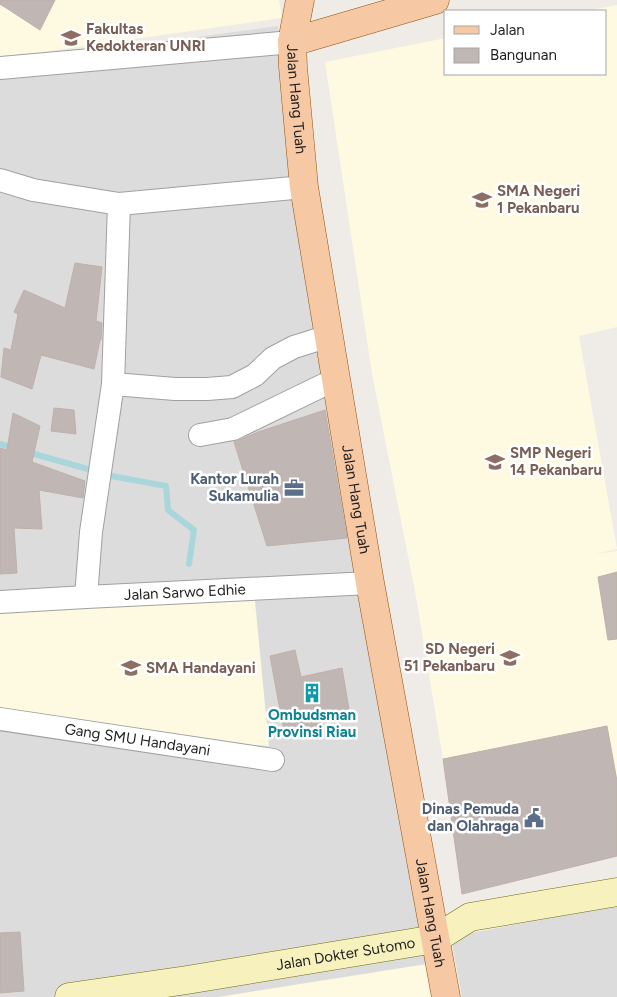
<svg xmlns="http://www.w3.org/2000/svg" width="617" height="997" font-family="Figtree,sans-serif">
  <rect width="100%" height="100%" fill="#efebe6"/>
  <path fill="#dddcdc" d="M278 26 282 79 327 380 352 564 434 997H0V64Z
    M617 905V997H462L451 937Z"/>
  <path fill="#fdfae1" d="M0 0H279L282 18 0 58Z
    M617 5V327L579 336 617 549 595 554 617 551V781L607 726 443 759 415 591 372 374 325 62 446 38V74H606V11H585Z
    M254 591 269 746 0 730V606Z
    M427 964 434 997H218Z"/>
  <g fill="none" stroke-linecap="round" stroke-linejoin="round">
    <path stroke="#a9d6da" stroke-width="6" d="M0 444 15 448
      M27 452 95 471
      M106 475 166 486 168 510 194 530 189 564"/>
  </g>
  <path fill="#c0b6b3" stroke="#c0b0a9" d="M0 0H55L40 30 0 4Z
    M75 263 102 267 96 321 102 323 101 340H100L94 369 41 355 32 389 1 377 4 348 11 350 18 314 14 312 24 290 65 308Z
    M54 408 74 410 76 434 51 431Z
    M325 410 347 538 267 546 234 442 258 432Z
    M13 413 40 426 32 462 85 481 83 498 39 490 42 529 14 528 17 573 0 574V448L7 450Z
    M617 572V639L608 640 598 577Z
    M295 650 301 677 342 668 349 709 319 718 322 732 285 737 270 656Z
    M607 726 617 781V856L462 894 443 759Z
    M20 932 24 991 0 993V933Z"/>
  <g fill="none" stroke-linecap="round" stroke-linejoin="round">
    <defs>
      <g id="street">
        <path d="M0 68 292 42"/>
        <path d="M0 180 33 190 119 204 304 187"/>
        <path d="M113 384 175 389H207L232 387 255 375 273 358 294 347 329 336"/>
        <path d="M200 435 233 429 336 379"/>
        <path d="M86 597 91 532 113 384 119 204"/>
        <path id="s1" d="M0 602 86 597 370 583"/>
        <path id="s2" d="M0 719 273 760"/>
      </g>
      <g id="secondary">
        <path id="s3" d="M69 997 187 980 435 939 470 917 617 892"/>
      </g>
      <g id="primary">
        <path id="s4" d="M300 0 292 42 293 67 304 187 370 583 446 997"/>
        <path d="M292 42 435 0"/>
      </g>
    </defs>
    <use href="#street" stroke="#a0a0a0" stroke-width="24"/>
    <use href="#secondary" stroke="#716f0b" stroke-width="29"/>
    <use href="#primary" stroke="#925209" stroke-width="29"/>
    <use href="#street" stroke="#fff" stroke-width="22"/>
    <use href="#secondary" stroke="#f6f1bd" stroke-width="28"/>
    <use href="#primary" stroke="#f7c8a4" stroke-width="28"/>
  </g>
  <defs>
    <symbol id="university-bare" viewBox="-9 -9 18 18"><path d="M0-5L7-2L0 1L-7-2ZM-4 1L0 2.5L4 1V4Q0 6-4 4Z" fill="#8d6e63" stroke="#fff" stroke-width="2.5" paint-order="stroke"/></symbol>
    <symbol id="school-bare" viewBox="-9 -9 18 18"><path d="M0-5L7-2L0 1L-7-2ZM-4 1L0 2.5L4 1V4Q0 6-4 4Z" fill="#8d6e63" stroke="#fff" stroke-width="2.5" paint-order="stroke"/></symbol>
    <symbol id="office-bare" viewBox="-9 -9 18 18"><path d="M-6-3h4V-5.5h4V-3h4V5H-6ZM-1-4.5V-3h2v-1.5ZM-6 0V1H6V0Z" fill="#5c6f8a" stroke="#fff" stroke-width="2.5" paint-order="stroke"/></symbol>
    <symbol id="building-bare" viewBox="-9 -9 18 18"><path d="M-4-6H4V6H1V3H-1V6H-4ZM-2.5-4.3h1.7v1.8h-1.7ZM.8-4.3h1.7v1.8H.8ZM-2.5-1h1.7V.8h-1.7ZM.8-1h1.7V.8H.8Z" fill="#0f9aa8" stroke="#fff" stroke-width="2.5" paint-order="stroke"/></symbol>
    <symbol id="civic-bare" viewBox="-9 -9 18 18"><path d="M-.6-6.5H3V-4.5H.6V-3L4-1V1h2V6H-6V1h2V-1L-.6-3ZM-1.2 2.5V6h2.4V2.5Z" fill="#5c6f8a" stroke="#fff" stroke-width="2.5" paint-order="stroke"/></symbol>
  </defs>
  <g fill-rule="evenodd">
    <use href="#university-bare" x="57" y="24" width="28" height="28"/>
    <use href="#school-bare" x="468" y="186" width="28" height="28"/>
    <use href="#school-bare" x="481" y="448" width="28" height="28"/>
    <use href="#office-bare" x="280" y="474" width="28" height="28"/>
    <use href="#school-bare" x="496" y="644" width="28" height="28"/>
    <use href="#school-bare" x="117" y="654" width="28" height="28"/>
    <use href="#building-bare" x="298" y="679" width="28" height="28"/>
    <use href="#civic-bare" x="520" y="804" width="28" height="28"/>
  </g>
  <g text-anchor="middle" stroke-width="5" stroke-linejoin="round" paint-order="stroke">
    <g font-size="15" font-weight="bold" fill="#785e54" stroke="#fff" text-anchor="start">
      <text x="86" y="34">Fakultas<tspan x="86" dy="17">Kedokteran UNRI</tspan></text>
      <text x="497" y="196">SMA Negeri<tspan x="497" dy="17">1 Pekanbaru</tspan></text>
      <text x="510" y="458">SMP Negeri<tspan x="510" dy="17">14 Pekanbaru</tspan></text>
      <text x="495" y="654" text-anchor="end">SD Negeri<tspan x="495" dy="17">51 Pekanbaru</tspan></text>
      <text x="146" y="673">SMA Handayani</text>
    </g>
    <g font-size="15" fill="#1f1f1f" stroke="#fff">
      <text dy="5" stroke="none"><textPath href="#s4" startOffset="100">Jalan Hang Tuah</textPath></text>
      <text dy="5" stroke="none"><textPath href="#s4" startOffset="505">Jalan Hang Tuah</textPath></text>
      <text dy="5" stroke="none"><textPath href="#s1" startOffset="185">Jalan Sarwo Edhie</textPath></text>
      <text dy="5" stroke="none"><textPath href="#s2" startOffset="139">Gang SMU Handayani</textPath></text>
      <text dy="5" stroke="none"><textPath href="#s4" startOffset="925">Jalan Hang Tuah</textPath></text>
      <text dy="5" stroke="none"><textPath href="#s3" startOffset="280">Jalan Dokter Sutomo</textPath></text>
    </g>
    <g font-size="15" font-weight="bold" fill="#4e5e75" stroke="#fff" text-anchor="end">
      <text x="279" y="484">Kantor Lurah<tspan x="279" dy="17">Sukamulia</tspan></text>
      <text x="519" y="814">Dinas Pemuda<tspan x="519" dy="17">dan Olahraga</tspan></text>
    </g>
    <g font-size="15" font-weight="bold" fill="#0d838f" stroke="#fff">
      <text x="312" y="720">Ombudsman<tspan x="312" dy="17">Provinsi Riau</tspan></text>
    </g>
  </g>
  <rect x="444" y="10" width="162" height="65" fill="#ffffff" stroke="#a5a5a5"/>
  <rect x="454" y="26" width="25" height="8" fill="#f7c8a4" stroke="#a5a5a5"/>
  <text x="490" y="35" font-size="15" fill="#1f1f1f">Jalan</text>
  <rect x="454" y="48" width="25" height="15" fill="#c0b6b3" stroke="#a5a5a5"/>
  <text x="490" y="60" font-size="15" fill="#1f1f1f">Bangunan</text>
</svg>
